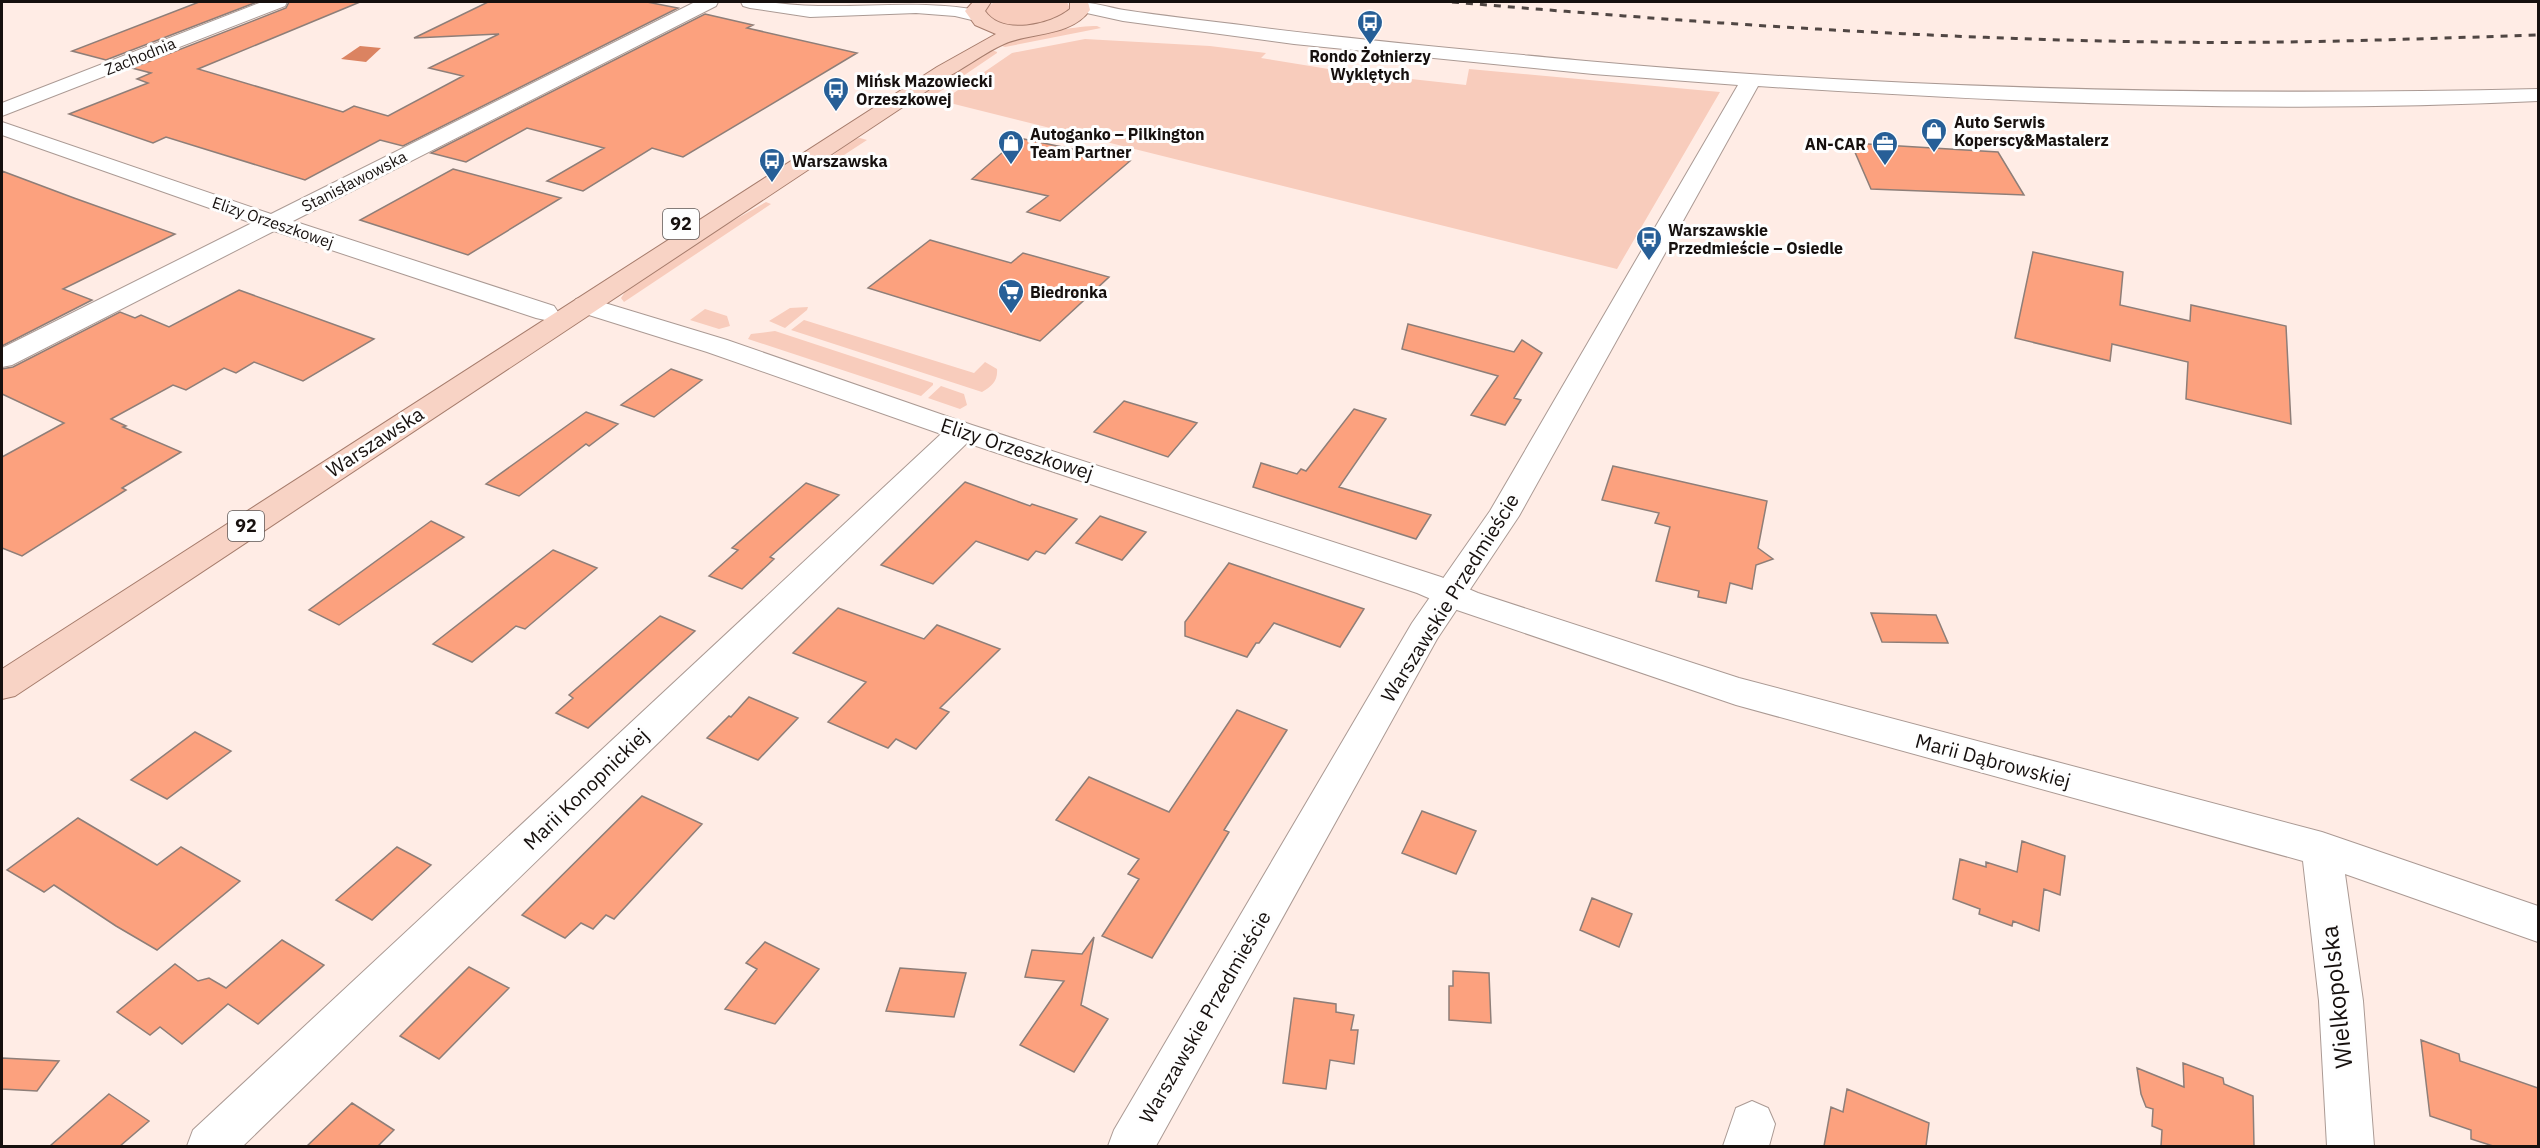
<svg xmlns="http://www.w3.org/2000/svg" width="2540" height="1148" font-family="'IBM Plex Sans',sans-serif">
  <rect width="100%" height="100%" fill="#ffece5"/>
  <path fill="#f8ccbc" d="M994 2H1067L1070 9 1069 13C1042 23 1010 37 986 13V9Z
    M1097 26 1101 28 1005 47 999 45C1020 36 1074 26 1097 26Z
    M1085 39 1210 46 1266 53 1261 58 1347 72 1466 85 1469 69 1720 92 1617 269 942 101 1012 53Z
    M992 50 997 52V53L932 97 921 96Z
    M860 138 867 140 821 170 817 169 852 139Z
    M766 202 771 204 624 302 621 298 627 289 699 240Z
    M808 307 807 310 785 328 769 321 790 308Z
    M705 309 727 316 730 326 719 329 690 320Z
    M804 320 974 373 985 362 997 369C998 381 992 386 982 392L791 330Z
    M775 331 933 383V385L921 396 748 339 751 334Z
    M941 386 964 394 967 405 960 409 928 398Z"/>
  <path fill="#db8361" d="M360 46 381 48 366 62 341 59Z"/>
  <path fill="#fca17e" stroke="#8e7e78" stroke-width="1.5" d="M199 2H257L106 60 72 51Z
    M289 2H360L198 69 343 112 354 106 388 116 463 76 429 68 499 34 414 38 488 2H647L678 8 403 146 380 140 305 180 166 137 153 143 69 114 148 83 137 79 151 73 132 68 286 8Z
    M705 14 753 25 747 28 857 53 683 157 652 148 583 191 547 181 604 148 527 128 466 162 431 153Z
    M1019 138 1101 155 1106 151 1111 157 1130 161 1060 221 1027 212 1048 196 972 179Z
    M1851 143 1998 152 2024 195 1871 189Z
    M453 169 561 198 468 255 360 220Z
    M2 171 74 198 175 234 63 289 92 300 2 346Z
    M930 240 1011 263 1023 253 1109 277 1040 341 868 288Z
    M2033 252 2123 272 2120 305 2190 321 2191 305 2286 326 2291 424 2186 399 2188 362 2112 344 2110 361 2015 338Z
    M239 290 374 339 303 381 254 362 236 373 224 368 186 390 173 385 111 419 126 426 123 427 181 452 122 488 126 490 22 556 2 548V457L64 423 2 394V369L13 367 120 312 135 318 141 315 169 327Z
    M1408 324 1514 352 1522 340 1542 353 1514 398 1521 400 1505 425 1471 415 1498 376 1402 349Z
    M671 369 702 380 654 417 621 405Z
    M1124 401 1197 423 1168 457 1094 432Z
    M1354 409 1386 419 1339 487 1431 515 1416 539 1253 487 1261 463 1297 474 1301 469 1306 471Z
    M586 412 618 424 589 446 586 444 519 496 486 484Z
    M1613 466 1767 501 1758 548 1773 559 1756 565 1752 589 1730 583 1726 603 1698 597 1699 591 1656 581 1670 527 1655 523 1659 513 1602 500Z
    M965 482 1030 506 1032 504 1077 519 1045 554 1036 551 1028 560 976 541 933 584 881 565Z
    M806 483 839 495 770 557 774 559 742 589 709 576 738 550 732 548Z
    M1100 516 1146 532 1122 560 1076 543Z
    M431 521 464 537 339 625 309 610Z
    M553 550 597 568 525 629 516 626 472 662 433 644Z
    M1229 563 1317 593 1364 609 1340 647 1274 623 1259 643H1256L1247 657 1185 636V622Z
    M838 608 924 639 937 625 1000 649 940 708 949 712 916 749 896 739 888 748 828 722 866 682 793 653Z
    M1871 613 1936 615 1948 643 1882 642Z
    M660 616 695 631 588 728 556 713 573 698 569 695Z
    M749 697 798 718 758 760 707 738 729 716 731 717Z
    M1237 710 1287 730 1224 830 1229 832 1152 958 1102 936 1139 879 1128 874 1139 859 1056 820 1089 777 1169 812Z
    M195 732 231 751 167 799 131 780Z
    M642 796 702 824 614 919 606 915 593 929 581 923 565 938 522 915Z
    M1422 811 1476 831 1456 874 1402 853Z
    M78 818 157 865 181 847 240 881 157 950 116 926 54 885 44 892 7 870Z
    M2022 841 2065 856 2060 895 2044 889 2039 931 2013 921 2012 926 1979 914 1980 909 1953 899 1960 859 1986 867V862L2017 872Z
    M397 847 431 865 372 920 336 900Z
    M1592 898 1632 914 1619 947 1580 930Z
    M1094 937 1081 1005 1108 1019 1074 1072 1020 1045 1064 981 1025 977 1032 950 1082 954Z
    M282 940 324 965 258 1024 228 1004 182 1044 160 1027 150 1035 117 1012 175 964 198 981 209 978 226 988Z
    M765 942 819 969 775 1024 725 1009 757 969 746 963Z
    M469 967 509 988 439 1059 400 1036Z
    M900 968 966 973 954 1017 886 1011Z
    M1453 971 1489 973 1491 1023 1449 1020V986H1453Z
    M1294 998 1336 1004V1012L1354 1015 1351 1030H1358L1354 1064 1330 1060 1326 1089 1283 1083Z
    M2421 1040 2459 1054 2460 1061 2538 1088V1146H2493L2471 1139V1130L2430 1116Z
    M2 1058 59 1061 37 1091 2 1089Z
    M2183 1063 2223 1078 2224 1084 2253 1096 2254 1146H2161L2162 1130 2152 1126 2153 1109 2146 1107 2141 1094 2137 1068 2184 1087Z
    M1847 1089 1929 1123 1926 1146H1824L1831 1107 1843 1112Z
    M109 1094 149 1121 120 1146H50Z
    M352 1103 394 1130 378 1146H307Z"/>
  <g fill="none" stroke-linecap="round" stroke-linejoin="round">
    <defs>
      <path id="street" d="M262 2H287L285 6 2 116V103Z
        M695 2H718L716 6 293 221 554 306 558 312 554 318 545 320 536 318 274 231 12 365 2 367V348L252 223 2 135V122L271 214Z
        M741 2C766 0 792 6 818 6 874 7 927 0 983 11L986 15 983 19 976 21 955 16 916 13 810 17 750 8 743 6Z
        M585 297 727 340 972 425 1441 577 1478 593 1739 678 2322 832 2538 906V942L2345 874 2363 1001 2374 1146H2327L2319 1001 2303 861 1736 705 1454 609 1417 593 967 443 243 1146H187L193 1130 941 434 707 352 576 311 572 305 576 299Z
        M1752 1101 1768 1108 1775 1124 1769 1146H1723L1736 1108Z"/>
      <path id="secondary" d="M1073 2C1090 1 1107 7 1124 10 1163 16 1202 20 1241 25 1356 40 1471 50 1586 61 1903 90 2221 96 2538 89V101C2279 114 2017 103 1758 86L1519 516 1437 639 1156 1146H1108L1114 1130 1412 623 1490 511 1738 85 1593 74 1294 44 1123 21 1073 10 1070 6Z"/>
      <path id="primary" d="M973 2H991L985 11C1002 36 1051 25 1070 9V2H1088L1090 10C1071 37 1031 32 1004 44 986 52 969 65 951 75L15 696 2 699V669L937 67 996 34 975 25 965 11Z"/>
    </defs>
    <use href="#street" stroke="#ab9a94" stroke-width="2"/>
    <use href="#secondary" stroke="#ab9a94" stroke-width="2"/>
    <use href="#primary" stroke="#a67c6c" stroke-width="2"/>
    <use href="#street" fill="#fff" fill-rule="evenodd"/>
    <use href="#secondary" fill="#fff" fill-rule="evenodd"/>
    <use href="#primary" fill="#f8d3c5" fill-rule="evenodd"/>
    <path stroke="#504643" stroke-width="3" stroke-dasharray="7 7" stroke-linecap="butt" d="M1452 2C1688 22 1924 39 2161 42 2287 44 2412 39 2538 35"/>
  </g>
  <defs>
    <symbol id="bus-pin" viewBox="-11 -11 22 30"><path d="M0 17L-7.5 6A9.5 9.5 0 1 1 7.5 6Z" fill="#275f97" stroke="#fefefe"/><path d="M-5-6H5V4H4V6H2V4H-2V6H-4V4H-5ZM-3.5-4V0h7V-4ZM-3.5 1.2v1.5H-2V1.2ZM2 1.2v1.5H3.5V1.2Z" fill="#fff"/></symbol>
    <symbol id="shop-pin" viewBox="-11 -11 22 30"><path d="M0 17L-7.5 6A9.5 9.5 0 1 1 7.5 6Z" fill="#275f97" stroke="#fefefe"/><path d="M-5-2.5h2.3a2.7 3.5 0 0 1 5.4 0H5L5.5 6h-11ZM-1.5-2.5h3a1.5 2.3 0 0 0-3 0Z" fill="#fff"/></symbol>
    <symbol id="office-pin" viewBox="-11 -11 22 30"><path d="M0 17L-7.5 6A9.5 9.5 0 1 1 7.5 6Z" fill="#275f97" stroke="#fefefe"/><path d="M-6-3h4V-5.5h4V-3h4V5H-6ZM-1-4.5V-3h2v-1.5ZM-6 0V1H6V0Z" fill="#fff"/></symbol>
    <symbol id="supermarket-pin" viewBox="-11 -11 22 30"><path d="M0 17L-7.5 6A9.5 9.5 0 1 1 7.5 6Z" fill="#275f97" stroke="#fefefe"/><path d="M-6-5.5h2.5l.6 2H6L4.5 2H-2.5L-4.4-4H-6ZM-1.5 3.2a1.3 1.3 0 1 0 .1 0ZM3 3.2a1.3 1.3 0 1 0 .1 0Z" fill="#fff"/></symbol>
  </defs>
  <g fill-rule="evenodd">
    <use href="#bus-pin" x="1355" y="8" width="30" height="40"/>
    <use href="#bus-pin" x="821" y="75" width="30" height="40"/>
    <use href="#shop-pin" x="1919" y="116" width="30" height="40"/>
    <use href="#shop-pin" x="996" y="128" width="30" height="40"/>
    <use href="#office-pin" x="1870" y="129" width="30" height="40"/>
    <use href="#bus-pin" x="757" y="146" width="30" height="40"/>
    <use href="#bus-pin" x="1634" y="224" width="30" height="40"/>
    <use href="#supermarket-pin" x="996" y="277" width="30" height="40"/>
  </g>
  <g text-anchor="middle" stroke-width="6" stroke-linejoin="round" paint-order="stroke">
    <g font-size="16" fill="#16100e" stroke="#fefefe">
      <text transform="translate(140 56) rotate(-22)" y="6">Zachodnia</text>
      <text transform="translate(354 181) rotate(-27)" y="6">Stanisławowska</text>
      <text transform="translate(273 222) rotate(19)" y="6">Elizy Orzeszkowej</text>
    </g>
    <g font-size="16" font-weight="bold" fill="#16100e" stroke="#fefefe" text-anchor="start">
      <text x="1370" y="62" text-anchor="middle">Rondo Żołnierzy<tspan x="1370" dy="18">Wyklętych</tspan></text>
      <text x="856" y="87">Mińsk Mazowiecki<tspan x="856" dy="18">Orzeszkowej</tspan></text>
      <text x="1954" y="128">Auto Serwis<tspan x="1954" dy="18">Koperscy&amp;Mastalerz</tspan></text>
      <text x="1030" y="140">Autoganko – Pilkington<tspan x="1030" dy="18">Team Partner</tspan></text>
      <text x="1866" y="150" text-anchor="end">AN-CAR</text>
      <text x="792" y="167">Warszawska</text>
      <text x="1668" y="236">Warszawskie<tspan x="1668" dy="18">Przedmieście – Osiedle</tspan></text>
      <text x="1030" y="298">Biedronka</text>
    </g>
    <g fill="#fefefe" stroke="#5c5756" stroke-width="1.5">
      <rect x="663" y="209" width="36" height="30" rx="4.5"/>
      <rect x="228" y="511" width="36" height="30" rx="4.5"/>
    </g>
    <g font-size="18" font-weight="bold" fill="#16100e">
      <text x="681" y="230">92</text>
      <text x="246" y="532">92</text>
    </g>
    <g font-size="20" fill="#16100e" stroke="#fefefe">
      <text transform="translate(375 442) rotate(-33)" y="7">Warszawska</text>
      <text transform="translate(1017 449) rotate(18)" y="7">Elizy Orzeszkowej</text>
      <text transform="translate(1450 598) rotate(-58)" y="7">Warszawskie Przedmieście</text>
      <text transform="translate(1993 761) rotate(15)" y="7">Marii Dąbrowskiej</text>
      <text transform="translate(586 789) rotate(-44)" y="7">Marii Konopnickiej</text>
      <text transform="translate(1205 1017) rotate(-60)" y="7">Warszawskie Przedmieście</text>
    </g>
    <g font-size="24" fill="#16100e" stroke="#fefefe">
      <text transform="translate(2337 997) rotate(-96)" y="8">Wielkopolska</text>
    </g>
  </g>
  <rect width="2540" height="1148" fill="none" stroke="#16100e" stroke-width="6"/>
</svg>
